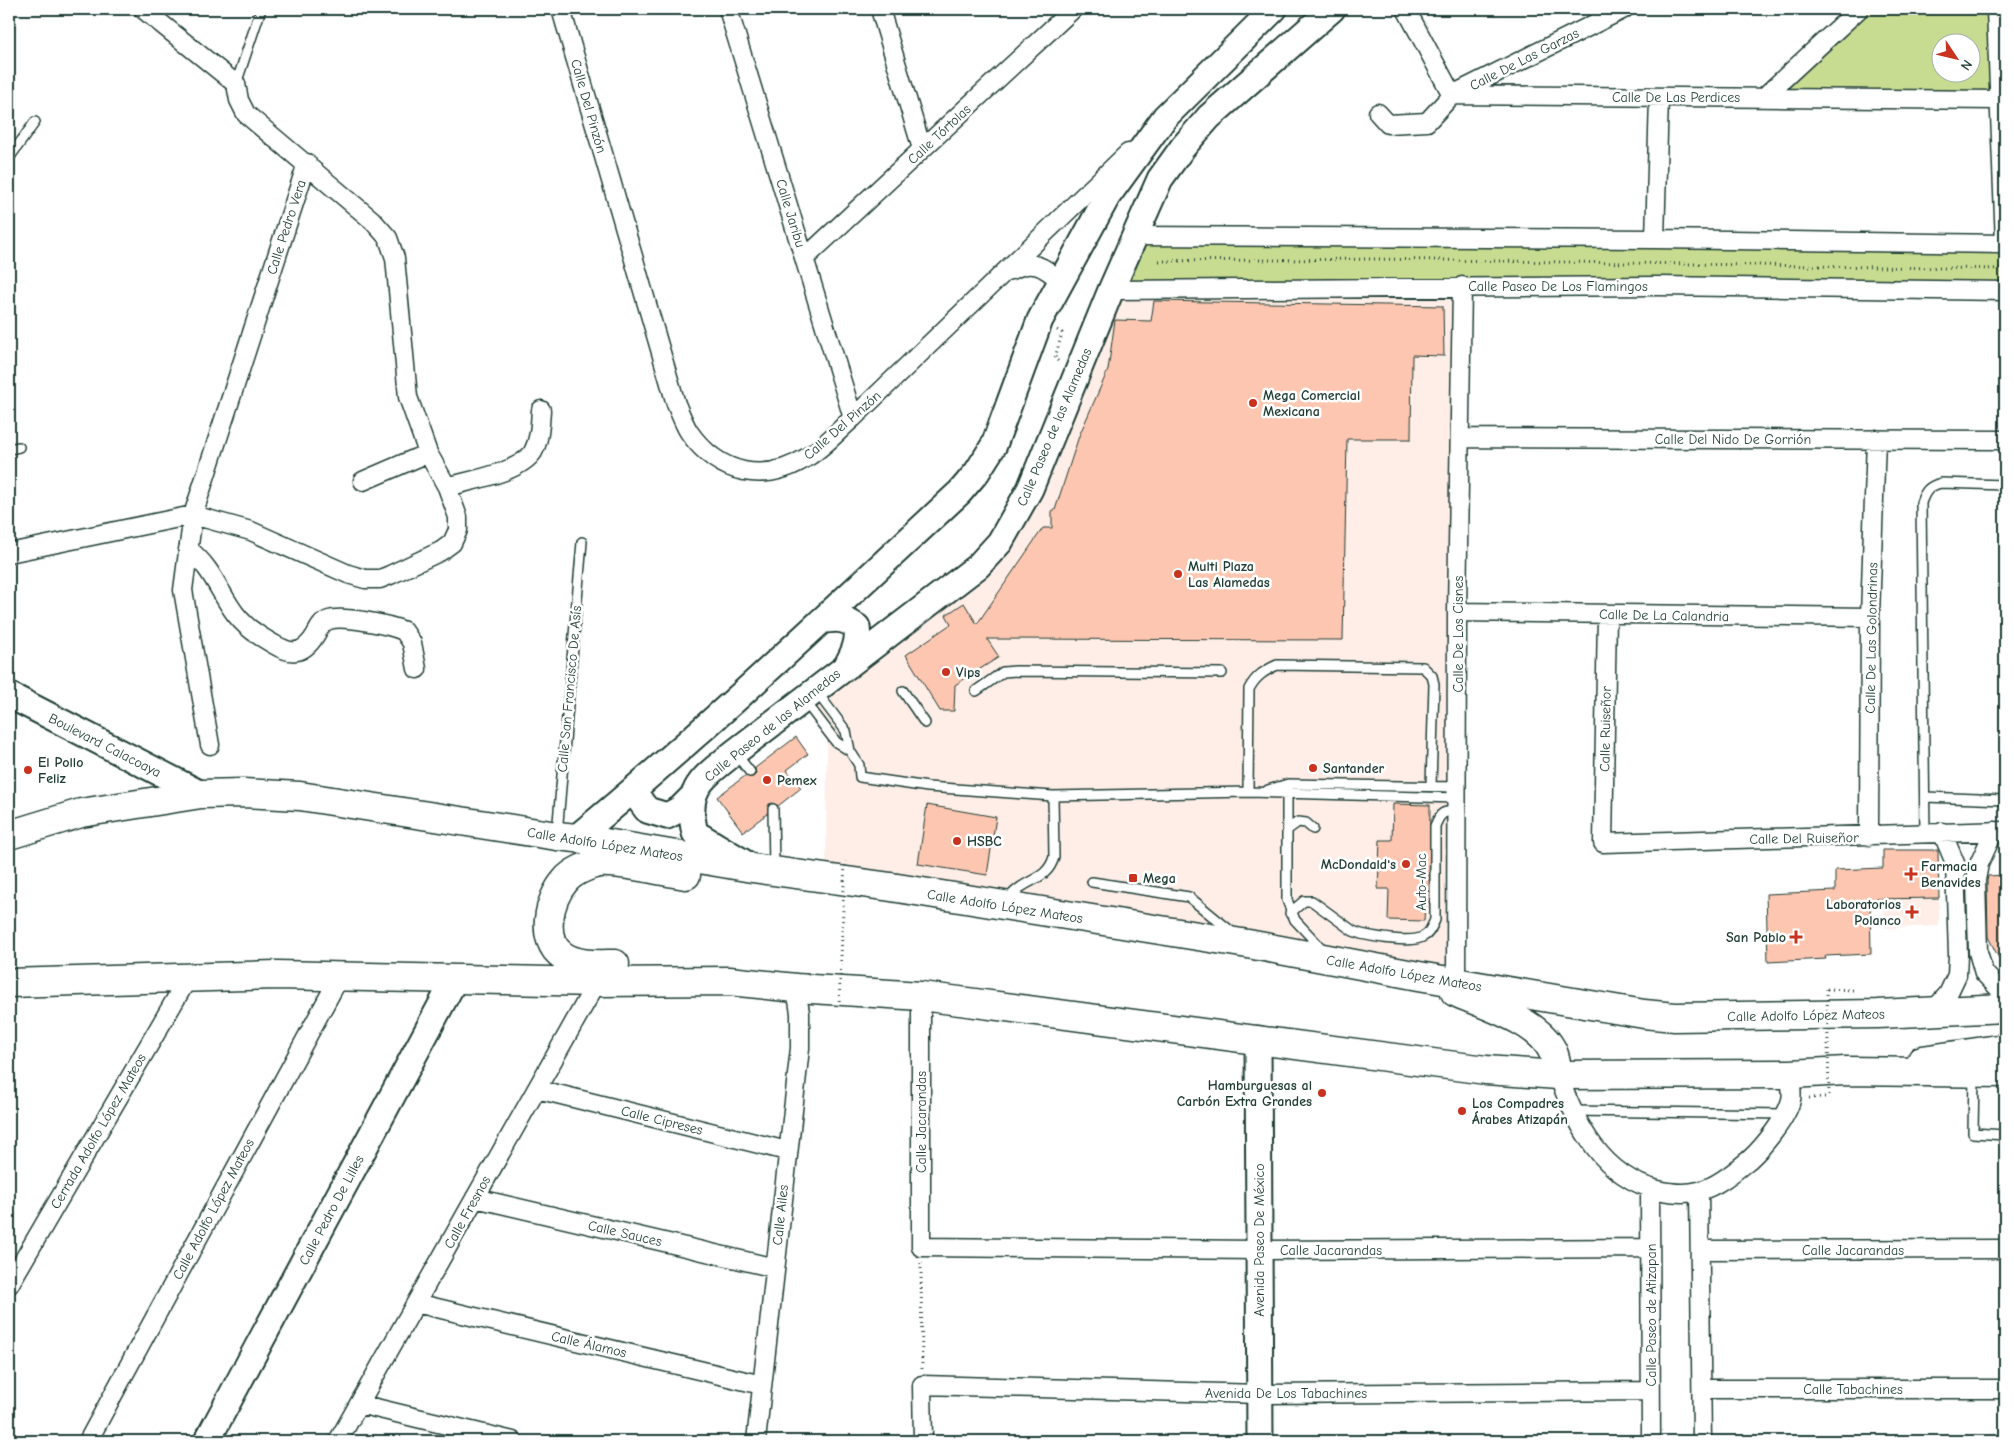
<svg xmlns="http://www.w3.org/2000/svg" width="2014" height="1450" font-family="'Comic Neue',sans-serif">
  <rect width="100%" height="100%" fill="#fff"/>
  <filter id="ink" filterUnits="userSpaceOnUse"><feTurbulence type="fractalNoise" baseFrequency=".02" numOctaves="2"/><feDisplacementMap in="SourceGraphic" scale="10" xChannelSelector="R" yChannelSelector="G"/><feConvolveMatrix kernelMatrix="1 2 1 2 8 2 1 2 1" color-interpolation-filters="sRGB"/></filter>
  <g filter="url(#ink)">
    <path fill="#feeee7" d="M1462 286 1456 983 826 878 827 741 805 711 1000 542 1111 290Z
      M1883 898H1939V926L1885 928Z"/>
    <path fill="#c8dc91" stroke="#748c62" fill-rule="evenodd" d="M1859 9H1996L1998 100 1764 97ZM1942 42H1972V72H1942Z
      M1134 236 2005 245V291L1111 290Z"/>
    <path fill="#fdc6b0" stroke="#1f3d34" d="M1154 301 1443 306 1444 356 1412 355 1411 439H1347L1343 640 987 639 999 657 955 685 954 711H940L906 655 951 624 946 615 964 603 977 624 1043 528H1052V510H1055L1079 436 1108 370 1115 320 1151 321Z
      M796 737 808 754 787 770 801 788 778 806 773 803 769 804 767 814 743 832 717 797 745 776 753 777 756 774 755 768Z
      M1393 804 1430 805 1429 903H1425L1424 921 1388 920 1389 889H1378L1380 840H1392Z
      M927 805 996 817 987 875 918 864Z
      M1883 850H1938L1939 898 1870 899 1871 954 1825 956 1826 959 1768 962 1766 894 1835 891V870L1883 868Z
      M2005 875V970L1988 937 1987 881 1988 876Z"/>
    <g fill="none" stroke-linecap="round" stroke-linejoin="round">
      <defs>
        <path id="lane" d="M236 84 261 9
          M9 158 35 122
          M9 449 19 447
          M816 691 846 731 850 751 859 765 860 777 928 787 1053 796 1248 792 1457 798
          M903 691 925 723
          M976 691 1003 672 1016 671 1222 673
          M804 700 836 742 850 751
          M736 754 750 772
          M1287 789V900L1295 920 1325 952
          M1268 790 1288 784 1457 787
          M1248 792 1249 689C1256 676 1264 671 1277 665L1423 667 1432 676 1434 684 1431 786
          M1925 797 2005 800
          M773 809 774 868
          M1287 830 1298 822 1306 823 1313 829
          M1925 833 1921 503C1925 491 1929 486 1941 483L2005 485
          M557 834 582 542
          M1092 882 1189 897 1233 933
          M1006 902C1009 898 1013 893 1017 890 1032 878 1048 878 1054 857L1053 796
          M1290 913 1304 901H1312L1353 931 1361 934C1375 937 1413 944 1424 936 1430 933 1432 926 1435 920V826C1440 813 1444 810 1457 812
          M1974 1076 1973 1133 2005 1135
          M1572 1111 1784 1114"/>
        <path id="street" d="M561 9 676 404C680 413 684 424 689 432 719 475 765 485 809 456 825 446 839 430 853 418L1128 153
          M728 9 853 418
          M880 9 922 149
          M1406 9 1452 95
          M1996 9 2005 244
          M1452 95 1998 100
          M1764 97 1859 9
          M1378 113 1388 124 1427 122 1452 95 1624 9
          M1134 236 1655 239 2005 244
          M1655 239 1659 97
          M805 258 1073 9
          M1012 270C1032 259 1044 266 1060 281
          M1111 290 1658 286 2005 291
          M1460 438 2005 440
          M363 481 428 453
          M447 487C471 480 519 473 533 452 540 439 540 424 541 410
          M188 549C223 576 220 611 260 636 283 650 299 663 316 634 319 628 322 622 329 620 342 615 390 625 404 631L412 643 417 669
          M9 553 193 515 251 531 348 574 365 579H380L390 575 441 551 452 543 458 530V517L447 487 428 453 408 397 395 258 388 238 372 220 246 114 239 100 236 84 143 9
          M1457 612 1870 617
          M1607 615 1603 843 2005 831
          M210 745 183 590 193 515 307 163
          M1994 831 1979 864 1976 880 1978 952 1984 973 2005 995
          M1869 836 1870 617 1876 439
          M1456 983 1457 612 1462 286
          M921 996V1247L1259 1250 1650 1248
          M1932 1012 1948 994 1957 975 1958 955 1955 863 1942 832
          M1558 1075C1576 1124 1602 1177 1658 1190 1671 1193 1684 1195 1699 1191 1718 1186 1735 1171 1750 1159 1763 1147 1787 1118 1791 1100 1793 1093 1790 1082 1790 1074
          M537 1089 787 1151
          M1650 1188 1651 1441
          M1699 1191 1702 1441
          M475 1198 775 1268
          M1700 1250 2005 1249
          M9 1285 188 978
          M416 1303 762 1385
          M1702 1389H2005
          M359 1404 513 1441
          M88 1441 339 978
          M338 1441 597 982
          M756 1441 800 1048V1013L796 988
          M923 1441 922 1385 1260 1394 1651 1391"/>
        <path id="secondary" d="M821 621C836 618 844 618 857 627 859 642 854 652 847 665
          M9 695 201 794
          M633 791 647 810 667 816 680 809 692 797
          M576 838C709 728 834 609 960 492L977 472 994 445 1040 320 1107 197 1165 117 1274 9
          M748 865 695 833C684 788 702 779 735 752L978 566 1000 542 1030 489 1111 290 1160 179 1183 147 1209 117 1332 9
          M1258 1039 1260 1441
          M207 1441 455 979"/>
        <path id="primary" d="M9 835 81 813 201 794 243 793 300 796 557 836 576 838 752 868 891 887 1248 944 1419 976 1644 1014 1675 1017 1878 1014 2005 1008
          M615 964C598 964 578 966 563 956 539 940 549 899 565 881 572 872 588 865 599 863 622 861 662 872 686 875
          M9 983 277 975 597 982 729 981 796 988 921 996 1486 1070 1558 1075 1790 1074 1846 1071 2005 1073
          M1455 992C1484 1005 1540 1021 1553 1052 1556 1058 1557 1067 1558 1075
          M1922 1060 2005 1048"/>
      </defs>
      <use href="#lane" stroke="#1f3d34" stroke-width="12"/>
      <use href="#street" stroke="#1f3d34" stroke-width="21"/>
      <use href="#secondary" stroke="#1f3d34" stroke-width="29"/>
      <use href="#primary" stroke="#1f3d34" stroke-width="31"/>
      <path stroke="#1f3d34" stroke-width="3" stroke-dasharray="1 4" stroke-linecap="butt" d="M1159 261 1375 259 2005 269
        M1057 330 1062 333 1055 358 1059 362
        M1827 989 1854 990
        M1809 1098 1825 1097
        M921 1263 922 1369"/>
      <use href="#lane" stroke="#fff" stroke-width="9"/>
      <use href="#street" stroke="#fff" stroke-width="18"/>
      <use href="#secondary" stroke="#fff" stroke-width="25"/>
      <use href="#primary" stroke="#fff" stroke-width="28"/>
      <path stroke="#1f3d34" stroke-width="3" stroke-dasharray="1 4" stroke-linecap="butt" d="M1827 989 1829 1096
        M839 1006 845 861"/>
    </g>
  </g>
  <g fill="#c8321e" stroke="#fff" stroke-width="2">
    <circle cx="1253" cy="403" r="5"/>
    <circle cx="1178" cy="574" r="5"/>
    <circle cx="946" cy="672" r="5"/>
    <circle cx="1313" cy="768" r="5"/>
    <circle cx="28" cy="770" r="5"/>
    <circle cx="767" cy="780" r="5"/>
    <circle cx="957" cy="841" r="5"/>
    <circle cx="1406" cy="864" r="5"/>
    <path d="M1908.5 866.5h5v5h5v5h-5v5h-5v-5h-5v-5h5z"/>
    <rect x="1128" y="873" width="10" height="10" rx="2.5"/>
    <path d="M1909.5 904.5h5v5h5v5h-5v5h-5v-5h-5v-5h5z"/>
    <path d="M1793.5 929.5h5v5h5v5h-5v5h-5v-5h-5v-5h5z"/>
    <circle cx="1322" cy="1093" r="5"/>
    <circle cx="1462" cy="1111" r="5"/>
  </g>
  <g text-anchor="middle" stroke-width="5" stroke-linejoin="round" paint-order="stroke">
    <g font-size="14" fill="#1f3d34" stroke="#fff">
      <text transform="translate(1524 59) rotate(-27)" y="5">Calle De Las Garzas</text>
      <text x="1676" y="102">Calle De Las Perdices</text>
      <text transform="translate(589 106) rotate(74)" y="5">Calle Del Pinzón</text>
      <text transform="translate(939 134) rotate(-43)" y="5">Calle Tórtolas</text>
      <text transform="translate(791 213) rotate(73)" y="5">Calle Jaribu</text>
      <text transform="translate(286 227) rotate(-72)" y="5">Calle Pedro Vera</text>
      <text x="1558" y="291">Calle Paseo De Los Flamingos</text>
      <text transform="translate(842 425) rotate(-41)" y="5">Calle Del Pinzón</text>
      <text transform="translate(1054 427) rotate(-67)" y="5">Calle Paseo de las Alamedas</text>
      <text x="1733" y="444">Calle Del Nido De Gorrión</text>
      <text transform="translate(1664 615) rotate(1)" y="5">Calle De La Calandria</text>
      <text transform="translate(1458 634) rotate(-90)" y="5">Calle De Los Cisnes</text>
      <text transform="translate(1871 638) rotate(-89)" y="5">Calle De Las Golondrinas</text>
      <text transform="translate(569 689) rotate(-85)" y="5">Calle San Francisco De Asís</text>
      <text transform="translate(772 725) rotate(-39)" y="5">Calle Paseo de las Alamedas</text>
      <text transform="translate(1605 729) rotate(-89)" y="5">Calle Ruiseñor</text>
      <text transform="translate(105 745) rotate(27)" y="5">Boulevard Calacoaya</text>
      <text transform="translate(1804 838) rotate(-1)" y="5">Calle Del Ruiseñor</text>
      <text transform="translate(605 844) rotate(9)" y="5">Calle Adolfo López Mateos</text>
      <text transform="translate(1421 882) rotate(-90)" y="5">Auto-Mac</text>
      <text transform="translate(1005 906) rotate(9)" y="5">Calle Adolfo López Mateos</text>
      <text transform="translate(1404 973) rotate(10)" y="5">Calle Adolfo López Mateos</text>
      <text transform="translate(1806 1015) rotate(-1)" y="5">Calle Adolfo López Mateos</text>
      <text transform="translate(662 1120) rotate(14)" y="5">Calle Cipreses</text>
      <text transform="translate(921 1122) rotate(-90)" y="5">Calle Jacarandas</text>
      <text transform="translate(98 1131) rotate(-60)" y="5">Cerrada Adolfo López Mateos</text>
      <text transform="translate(213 1209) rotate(-62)" y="5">Calle Adolfo López Mateos</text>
      <text transform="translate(331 1210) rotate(-62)" y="5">Calle Pedro De Lilles</text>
      <text transform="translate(467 1212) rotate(-61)" y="5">Calle Fresnos</text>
      <text transform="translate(780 1215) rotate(-84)" y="5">Calle Ailes</text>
      <text transform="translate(625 1233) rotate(13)" y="5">Calle Sauces</text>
      <text transform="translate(1259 1240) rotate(-90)" y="5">Avenida Paseo De México</text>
      <text x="1331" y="1255">Calle Jacarandas</text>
      <text x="1853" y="1255">Calle Jacarandas</text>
      <text transform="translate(1651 1315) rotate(-90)" y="5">Calle Paseo de Atizapan</text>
      <text transform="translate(589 1344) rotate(13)" y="5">Calle Álamos</text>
      <text x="1853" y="1394">Calle Tabachines</text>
      <text x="1286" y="1398">Avenida De Los Tabachines</text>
    </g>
    <g font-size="14" font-weight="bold" fill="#1f3d34" stroke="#fff" text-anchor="start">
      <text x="1263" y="400">Mega Comercial<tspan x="1263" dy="16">Mexicana</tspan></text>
      <text x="1188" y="571">Multi Plaza<tspan x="1188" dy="16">Las Alamedas</tspan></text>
      <text x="956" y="677">Vips</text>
      <text x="38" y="767">El Pollo<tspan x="38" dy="16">Feliz</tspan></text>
      <text x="1323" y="773">Santander</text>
      <text x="777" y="785">Pemex</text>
      <text x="967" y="846">HSBC</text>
      <text x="1396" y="869" text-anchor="end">McDondald's</text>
      <text x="1921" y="871">Farmacia<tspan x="1921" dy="16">Benavides</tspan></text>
      <text x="1143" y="883">Mega</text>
      <text x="1901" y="909" text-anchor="end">Laboratorios<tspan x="1901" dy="16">Polanco</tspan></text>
      <text x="1786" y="942" text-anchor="end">San Pablo</text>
      <text x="1312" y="1090" text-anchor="end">Hamburguesas al<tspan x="1312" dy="16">Carbón Extra Grandes</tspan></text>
      <text x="1472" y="1108">Los Compadres<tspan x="1472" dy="16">Árabes Atizapán</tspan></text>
    </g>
  </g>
  <rect width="2014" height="1450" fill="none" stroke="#fff" stroke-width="30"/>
  <rect x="15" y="15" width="1984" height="1420" fill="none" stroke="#1f3d34" stroke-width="2" filter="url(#ink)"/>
  <g transform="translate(1956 58) rotate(125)"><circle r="24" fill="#ffffff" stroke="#a5b1ae"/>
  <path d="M0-4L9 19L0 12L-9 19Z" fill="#c8321e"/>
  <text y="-8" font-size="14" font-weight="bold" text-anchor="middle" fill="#1f3d34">N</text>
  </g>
</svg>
